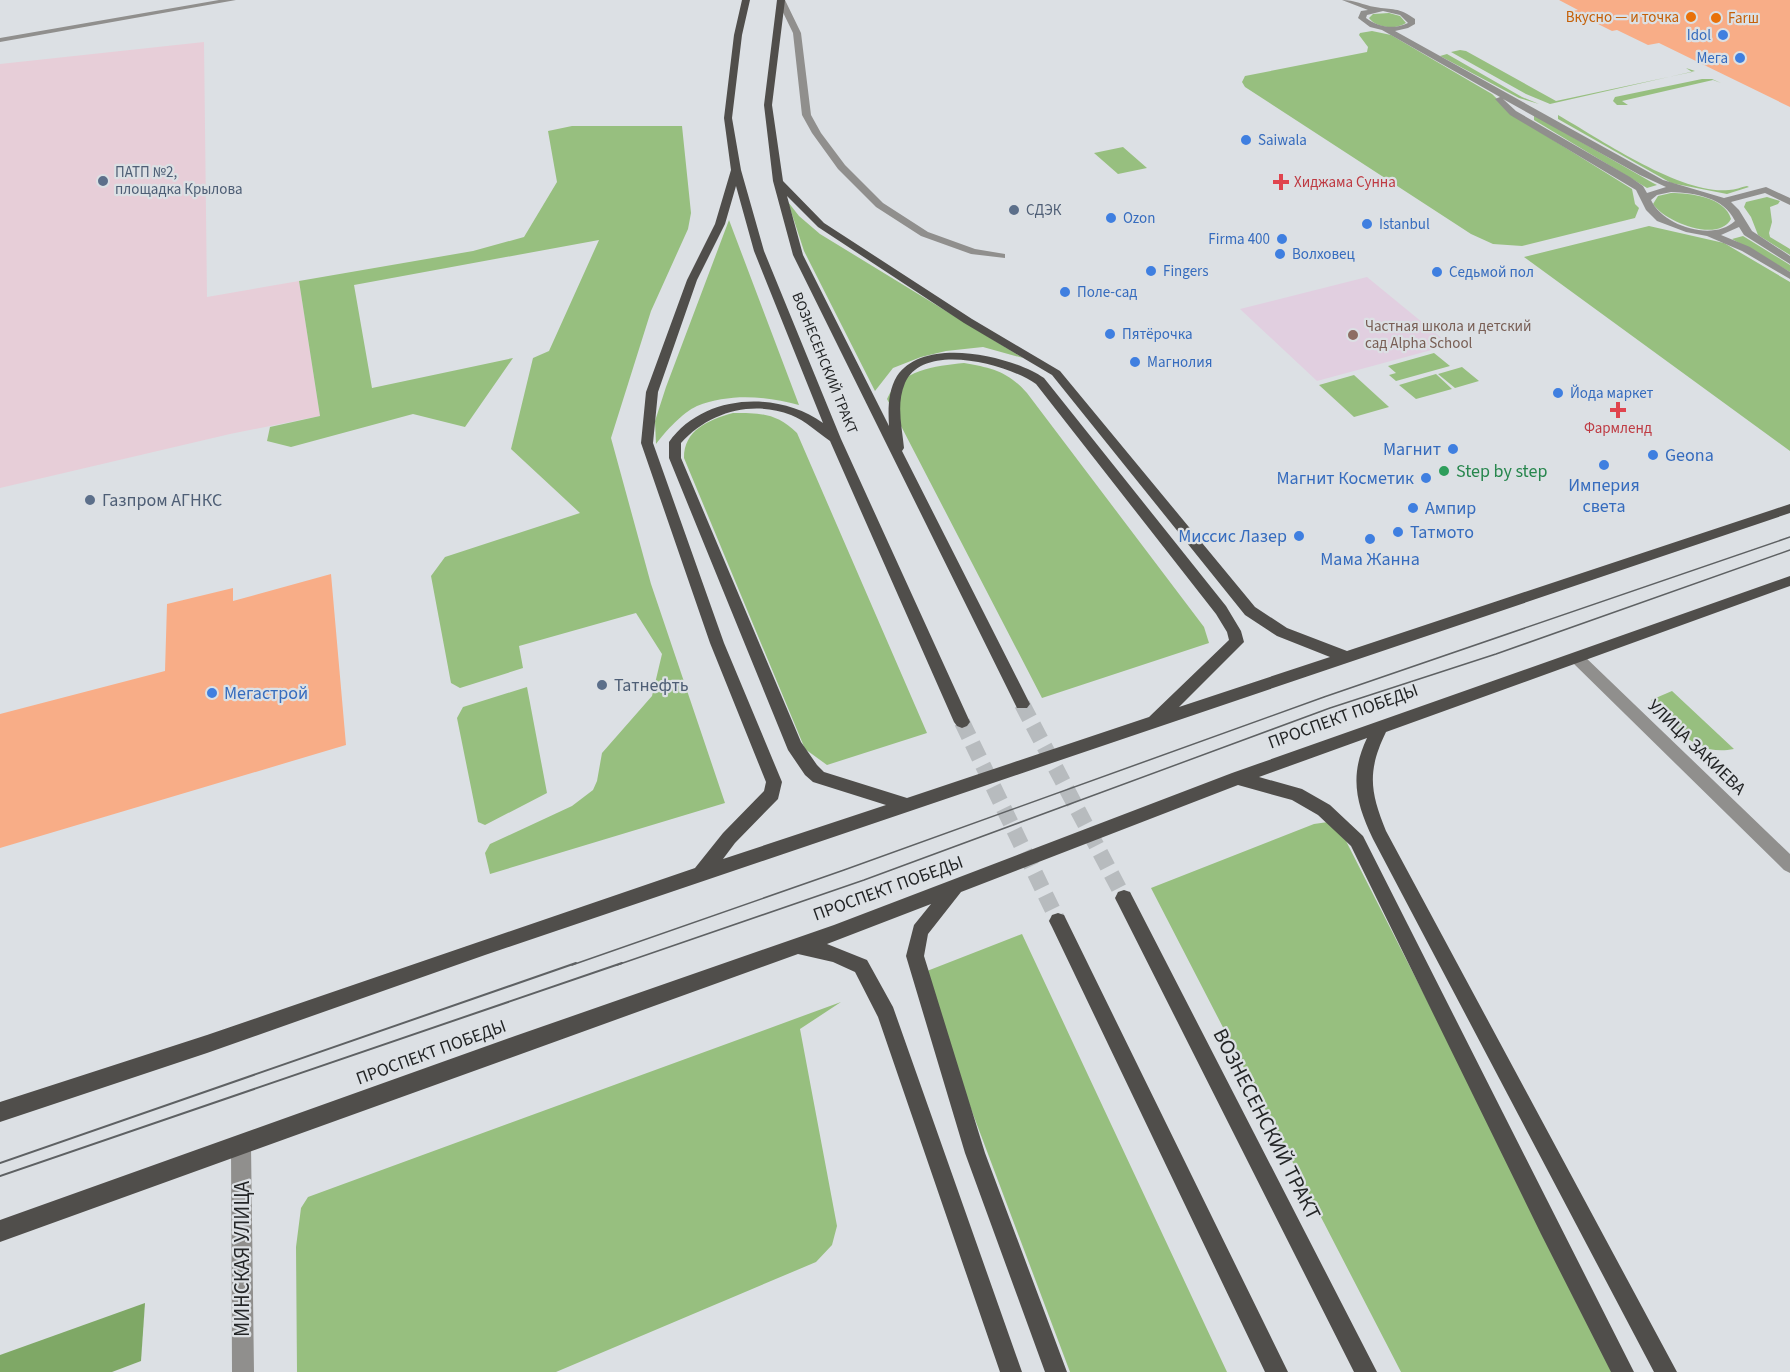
<svg xmlns="http://www.w3.org/2000/svg" width="1790" height="1372" font-family="'Source Sans 3',sans-serif">
  <rect width="100%" height="100%" fill="#dce0e4"/>
  <path fill="#e7ced8" d="M204 42 207 297 299 281 320 416 230 434 0 488V64Z"/>
  <path fill="#e1cfe0" d="M1367 277 1450 345 1317 381 1240 309Z"/>
  <path fill="#97bf7f" d="M1389 13 1400 16 1406 23C1396 30 1376 28 1369 18L1373 14Z
    M1372 31 1391 35 1492 94 1516 117 1632 189 1635 204 1639 208 1635 218 1522 246 1493 244 1471 234 1245 87 1242 82 1245 76 1367 52 1368 47 1359 35 1360 33Z
    M1460 50 1466 51 1556 101 1692 72 1686 68 1695 71 1550 104 1526 94 1451 52Z
    M1447 54 1522 97 1539 104 1519 98 1440 56Z
    M1702 79H1712L1721 83 1713 80 1622 101 1628 105H1617L1613 101 1615 97Z
    M1534 115 1653 183 1657 185 1647 188 1534 120Z
    M1558 115C1600 139 1681 195 1729 190 1735 190 1741 187 1747 186L1749 187 1727 194 1671 183 1558 119Z
    M572 126H682L691 213 688 229 651 311 611 438 651 584 725 803 490 874 485 853 490 844 572 806 593 790 597 781 602 753 652 696 662 654 636 613 519 646 523 668 460 688 451 683 431 576 445 557 580 513 511 449 533 358 549 351 599 240 354 285 372 388 513 358 465 427 413 414 291 447 267 441 270 427 320 416 299 281 473 251 524 237 557 182 548 131Z
    M1123 147 1147 168 1118 174 1094 153Z
    M1671 193C1690 193 1725 197 1731 219 1718 243 1665 222 1653 204L1658 196Z
    M1767 197 1780 201 1778 204 1770 207 1772 222 1769 233 1770 237 1790 249V255L1758 235 1751 217 1744 207 1746 202Z
    M788 202 799 216 820 234 1023 358 983 347 946 351 921 357 893 368 875 391 804 251Z
    M729 220 799 405C766 396 730 393 697 406 682 413 666 431 656 444L655 421 666 387Z
    M1649 226 1724 243 1790 282V451L1524 257Z
    M1743 236 1790 265V272L1732 239Z
    M1434 353 1450 366 1396 381 1389 375 1396 373 1388 366Z
    M964 363C992 368 1007 371 1027 393L1204 627 1209 643 1042 698 887 399C900 370 935 366 964 363Z
    M1462 367 1479 381 1455 388 1438 374Z
    M1436 374 1452 389 1416 399 1399 385Z
    M1354 375 1389 407 1354 417 1319 385Z
    M733 413C761 413 776 413 797 433L927 733 827 765 805 749 684 458C684 430 708 420 733 413Z
    M527 687 547 793 485 825 478 822 457 718 463 707Z
    M1672 691 1734 749C1694 757 1676 727 1651 700Z
    M1328 822 1346 841 1616 1372H1401L1151 888 1314 824Z
    M1022 934 1227 1372H1070L926 989 927 971Z
    M841 1002 800 1029 837 1226 832 1245 816 1262 556 1372H297L296 1247 301 1208 308 1197Z"/>
  <path fill="#7fa866" d="M145 1303 141 1361 112 1372H0V1355Z"/>
  <path fill="#f8ad87" d="M1559 0H1790V107L1659 43 1648 45 1617 30 1612 31 1572 11 1578 10Z
    M331 574 346 745 0 848V714L165 671 167 604 233 588V601Z"/>
  <g fill="none" stroke-linecap="round" stroke-linejoin="round">
    <path stroke="#b7bbbe" stroke-width="16" stroke-dasharray="16 8" stroke-linecap="butt" d="M1022 704 1124 898
      M962 722 1058 921"/>
    <path fill="#908f8d" fill-rule="evenodd" d="M219 0H236L0 42V38Z
      M777 0H785L801 33 811 115 821 133 845 165 883 203 928 232 975 249 1005 254V258L971 254 921 236 876 207 838 169 812 133 802 115 793 33Z
      M1342 0C1355 0 1363 5 1375 7 1392 10 1399 7 1415 19V24L1408 28 1395 31 1663 180 1724 198 1766 187 1790 198V205L1765 193 1731 202 1739 210 1752 231 1790 256V264L1744 235 1739 227 1721 235 1750 247 1790 272V279L1742 251 1707 236 1686 232 1657 221 1646 210 1636 190 1510 115 1495 99 1500 97 1382 30 1370 27 1358 18 1361 11 1368 10ZM1383 11 1400 15 1408 23C1393 30 1378 27 1366 18L1367 15ZM1503 99 1640 175 1666 187 1647 193 1643 186 1630 177 1516 111ZM1671 192C1695 193 1724 197 1735 221 1713 242 1663 226 1651 200L1657 195Z
      M1577 652 1582 654 1790 854V873L1784 870 1572 662 1570 658 1572 654Z
      M241 1136 248 1139 251 1146 254 1372H232L231 1146 234 1139Z"/>
    <path fill="#504e4b" fill-rule="evenodd" d="M742 0H750L742 35 732 118 741 170 764 251 841 439 970 722 967 726 962 728 957 726 954 722 830 441C817 432 806 421 791 415 752 400 709 412 681 443V458L801 742 817 765 824 772 907 798 1149 717 1229 640 1227 632 1216 614 1036 384C1008 364 923 341 905 383 896 404 902 427 904 448L902 451 1030 704 1027 708H1017L793 255 773 181 764 105 777 0H785L772 105 783 181 824 223 972 319 1060 371 1255 607 1287 628 1347 651 1790 504V513L485 955 207 1053 0 1122V1102L207 1035 695 868 723 833 764 791 766 782 710 643 641 443 646 392 687 280 715 224 731 170 724 118 734 35ZM736 186 754 251 823 423C777 390 703 394 669 442V458L788 750 805 775 813 782 886 805 723 859 735 843 778 799 782 782 724 643 653 443 658 392 697 280 725 224ZM787 196 818 227 964 323 1052 375 1245 615 1277 636 1330 657 1179 707 1244 642 1241 631 1226 606 1044 378C1012 356 924 335 897 376 888 391 888 409 889 426L803 255Z
      M1790 576V586L1386 732C1367 771 1370 792 1386 831L1677 1372H1654L1373 839C1356 803 1349 776 1367 738L1259 777 1302 789 1330 805 1363 836 1634 1372H1611L1541 1234 1351 846 1318 815 1292 800 1238 785 961 892 928 934 924 956 985 1153 1067 1372H1045L965 1153 906 956 914 925 931 904 827 944 867 960 893 1007 1022 1372H1000L878 1017 855 972 833 962 798 954 0 1242V1220L515 1036 834 925 1232 773Z
      M1124 890 1130 892 1377 1372H1354L1118 904 1115 898 1118 892Z
      M1058 913 1064 915 1288 1372H1265L1052 927 1049 921 1052 915Z"/>
    <path stroke="#5e6163" stroke-width="1.5" d="M572 965 844 870 1324 697 1790 537
      M617 965 864 880 1330 708 1496 654 1790 550"/>
    <path stroke="#5e6163" stroke-width="2" d="M0 1163 576 963
      M0 1176 622 963"/>
  </g>
  <g fill="#e8710a" stroke="#dce0e4" stroke-width="2">
    <circle cx="1691" cy="17" r="6"/>
    <circle cx="1716" cy="18" r="6"/>
  </g>
  <g fill="#3f7fe0" stroke="#dce0e4" stroke-width="2">
    <circle cx="1723" cy="35" r="6"/>
    <circle cx="1740" cy="58" r="6"/>
    <circle cx="1246" cy="140" r="6"/>
    <circle cx="1111" cy="218" r="6"/>
    <circle cx="1367" cy="224" r="6"/>
    <circle cx="1282" cy="239" r="6"/>
    <circle cx="1280" cy="254" r="6"/>
    <circle cx="1151" cy="271" r="6"/>
    <circle cx="1437" cy="272" r="6"/>
    <circle cx="1065" cy="292" r="6"/>
    <circle cx="1110" cy="334" r="6"/>
    <circle cx="1135" cy="362" r="6"/>
    <circle cx="1558" cy="393" r="6"/>
    <circle cx="1453" cy="449" r="6"/>
    <circle cx="1653" cy="455" r="6"/>
    <circle cx="1604" cy="465" r="6"/>
    <circle cx="1426" cy="478" r="6"/>
    <circle cx="1413" cy="508" r="6"/>
    <circle cx="1398" cy="532" r="6"/>
    <circle cx="1299" cy="536" r="6"/>
    <circle cx="1370" cy="539" r="6"/>
    <circle cx="212" cy="693" r="6"/>
  </g>
  <g fill="#5c6f8a" stroke="#dce0e4" stroke-width="2">
    <circle cx="103" cy="181" r="6"/>
    <circle cx="1014" cy="210" r="6"/>
    <circle cx="90" cy="500" r="6"/>
    <circle cx="602" cy="685" r="6"/>
  </g>
  <g fill="#e0444e" stroke="#dce0e4" stroke-width="2">
    <path d="M1278 173h6v6h6v6h-6v6h-6v-6h-6v-6h6z"/>
    <path d="M1615 401h6v6h6v6h-6v6h-6v-6h-6v-6h6z"/>
  </g>
  <circle fill="#8d6e63" stroke="#dce0e4" stroke-width="2" cx="1353" cy="335" r="6"/>
  <circle fill="#2e9e5b" stroke="#dce0e4" stroke-width="2" cx="1444" cy="471" r="6"/>
  <g text-anchor="middle" stroke-width="4.5" stroke-linejoin="round" paint-order="stroke">
    <g font-size="15" fill="#c56008" stroke="#dce0e4" text-anchor="end">
      <text x="1679" y="22">Вкусно — и точка</text>
      <text x="1728" y="23" text-anchor="start">Farш</text>
    </g>
    <g font-size="15" fill="#366cbe" stroke="#dce0e4" text-anchor="start">
      <text x="1711" y="40" text-anchor="end">Idol</text>
      <text x="1728" y="63" text-anchor="end">Мега</text>
      <text x="1258" y="145">Saiwala</text>
      <text x="1123" y="223">Ozon</text>
      <text x="1379" y="229">Istanbul</text>
      <text x="1270" y="244" text-anchor="end">Firma 400</text>
      <text x="1292" y="259">Волховец</text>
      <text x="1163" y="276">Fingers</text>
      <text x="1449" y="277">Седьмой пол</text>
      <text x="1077" y="297">Поле-сад</text>
      <text x="1122" y="339">Пятёрочка</text>
      <text x="1147" y="367">Магнолия</text>
      <text x="1570" y="398">Йода маркет</text>
    </g>
    <g font-size="15" fill="#4e5e75" stroke="#dce0e4" text-anchor="start">
      <text x="115" y="177">ПАТП №2,<tspan x="115" dy="17">площадка Крылова</tspan></text>
      <text x="1026" y="215">СДЭК</text>
    </g>
    <g font-size="15" fill="#be3a42" stroke="#dce0e4" text-anchor="start">
      <text x="1294" y="187">Хиджама Сунна</text>
      <text x="1618" y="433" text-anchor="middle">Фармленд</text>
    </g>
    <g font-size="15" fill="#785e54" stroke="#dce0e4" text-anchor="start">
      <text x="1365" y="331">Частная школа и детский<tspan x="1365" dy="17">сад Alpha School</tspan></text>
    </g>
    <g font-size="15" fill="#232526" stroke="#dce0e4">
      <text transform="translate(825 363) rotate(68)" y="5">ВОЗНЕСЕНСКИЙ ТРАКТ</text>
    </g>
    <g font-size="18" fill="#366cbe" stroke="#dce0e4" text-anchor="start">
      <text x="1441" y="455" text-anchor="end">Магнит</text>
      <text x="1665" y="461">Geona</text>
      <text x="1414" y="484" text-anchor="end">Магнит Косметик</text>
      <text x="1604" y="491" text-anchor="middle">Империя<tspan x="1604" dy="21">света</tspan></text>
      <text x="1425" y="514">Ампир</text>
      <text x="1410" y="538">Татмото</text>
      <text x="1287" y="542" text-anchor="end">Миссис Лазер</text>
      <text x="1370" y="565" text-anchor="middle">Мама Жанна</text>
      <text x="224" y="699">Мегастрой</text>
    </g>
    <g font-size="18" fill="#27864d" stroke="#dce0e4" text-anchor="start">
      <text x="1456" y="477">Step by step</text>
    </g>
    <g font-size="18" fill="#4e5e75" stroke="#dce0e4" text-anchor="start">
      <text x="102" y="506">Газпром АГНКС</text>
      <text x="614" y="691">Татнефть</text>
    </g>
    <g font-size="18" fill="#232526" stroke="#dce0e4">
      <text transform="translate(1343 716) rotate(-20)" y="6">ПРОСПЕКТ ПОБЕДЫ</text>
      <text transform="translate(1697 747) rotate(44)" y="6">УЛИЦА ЗАКИЕВА</text>
      <text transform="translate(888 888) rotate(-20)" y="6">ПРОСПЕКТ ПОБЕДЫ</text>
      <text transform="translate(431 1052) rotate(-20)" y="6">ПРОСПЕКТ ПОБЕДЫ</text>
    </g>
    <g font-size="21" fill="#232526" stroke="#dce0e4">
      <text transform="translate(1267 1124) rotate(63)" y="7">ВОЗНЕСЕНСКИЙ ТРАКТ</text>
      <text transform="translate(242 1259) rotate(-90)" y="7">МИНСКАЯ УЛИЦА</text>
    </g>
  </g>
</svg>
